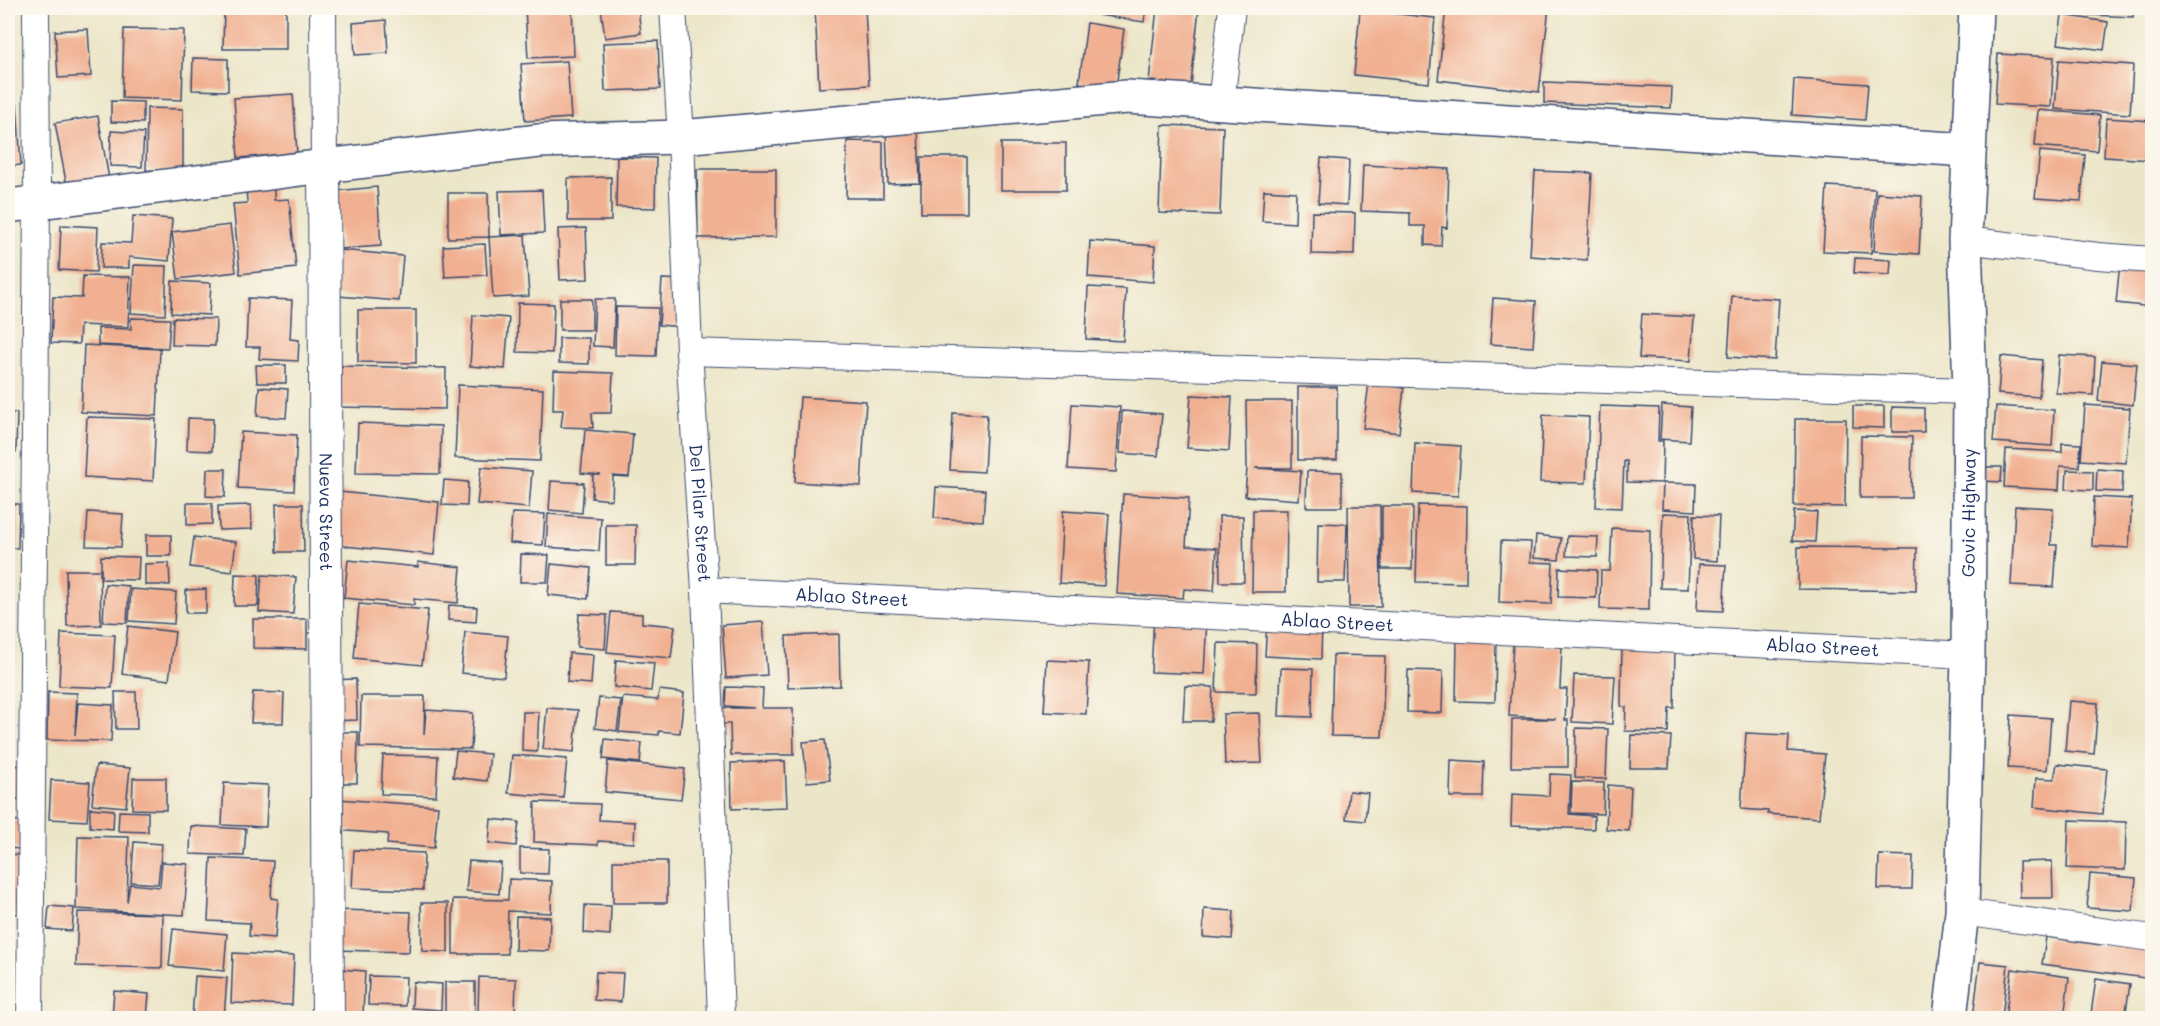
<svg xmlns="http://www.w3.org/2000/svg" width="2160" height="1026" font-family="Mali,sans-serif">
  <rect width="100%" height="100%" fill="#fbf7ec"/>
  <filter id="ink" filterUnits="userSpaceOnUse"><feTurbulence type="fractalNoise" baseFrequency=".0167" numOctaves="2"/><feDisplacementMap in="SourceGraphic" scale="12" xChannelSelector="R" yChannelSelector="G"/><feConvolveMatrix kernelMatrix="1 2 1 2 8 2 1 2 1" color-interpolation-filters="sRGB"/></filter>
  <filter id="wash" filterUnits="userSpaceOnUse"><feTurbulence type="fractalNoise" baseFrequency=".008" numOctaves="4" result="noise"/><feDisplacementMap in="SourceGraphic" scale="24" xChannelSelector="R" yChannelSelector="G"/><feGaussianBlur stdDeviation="1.35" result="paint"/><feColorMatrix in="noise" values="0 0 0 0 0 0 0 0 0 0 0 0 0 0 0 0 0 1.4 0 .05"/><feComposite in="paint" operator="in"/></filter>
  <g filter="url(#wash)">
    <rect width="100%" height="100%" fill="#ece6c9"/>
    <g id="blocks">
      <path fill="#f1b091" d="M224 8H286V49H223Z
        M525 8H572L574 56 528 58Z
        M601 8H638L641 33 605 38Z
        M815 8H865L869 85 819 88Z
        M1100 8H1146L1144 22 1099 15Z
        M1157 8H1199L1190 94 1148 90Z
        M1446 8H1549L1539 92 1438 80Z
        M2070 8H2133V17L2070 14Z
        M1360 10 1435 18 1429 83 1354 75Z
        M2062 15 2108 22 2104 50 2058 44Z
        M386 20 388 53 355 55 353 23Z
        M1087 23 1124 29 1116 88 1079 83Z
        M88 29 91 76 58 78 55 31Z
        M124 29 184 30 182 100 122 98Z
        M658 41 660 89 605 91 603 43Z
        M1998 54 2054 57 2051 107 1995 104Z
        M193 58 228 59V91L192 90Z
        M2059 60 2133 65 2130 114 2055 109Z
        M567 61 571 118 525 121 521 64Z
        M1794 79 1868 84 1865 120 1792 115Z
        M1544 82 1672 87 1671 108 1544 103Z
        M293 94 297 153 238 158 234 98Z
        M111 101 143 102V123L111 122Z
        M17 104 21 165 8 166V105Z
        M147 108 183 109V171L146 170Z
        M2038 110 2100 115 2097 151 2035 146Z
        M98 116 109 179 67 187 55 123Z
        M2106 118 2152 121V160L2104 157Z
        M1162 125 1223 127 1220 215 1159 213Z
        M918 127 920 183 888 184 886 128Z
        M111 131 144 133 142 167 110 166Z
        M847 141 883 142V198H846Z
        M1001 143H1066V190H1001Z
        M2040 151 2085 155 2081 201 2035 198Z
        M617 157 656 158 655 208 616 207Z
        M921 157H967V213H921Z
        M1321 158 1349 160 1347 205 1318 203Z
        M1363 165 1449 169 1447 228 1442 227 1441 246 1425 245V226H1410V213L1361 211Z
        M697 169H776V237L698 238Z
        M1535 171 1592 173 1587 260 1530 256Z
        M611 177V221H568V178Z
        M274 186V200L289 199 296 268 240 274 233 204 247 203 246 187Z
        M1827 186 1875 189 1871 253 1823 251Z
        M377 187 381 246 340 249 336 191Z
        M542 190 544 233 501 235 499 191Z
        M1264 190 1296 192 1295 223 1262 221Z
        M448 193H488L489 237 448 238Z
        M1877 193 1922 196 1919 254 1874 251Z
        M1312 212 1355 213 1354 255 1311 254Z
        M133 216 172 219 169 261 129 257V268H101L102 242 131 243Z
        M61 225 98 227 96 272 59 270Z
        M230 225 236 272 178 279 172 232Z
        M586 228 588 279 560 280 558 229Z
        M525 235 529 296 493 298 489 237Z
        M1090 241 1155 246 1153 282 1088 277Z
        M485 244 487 275 445 277 443 246Z
        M330 249 403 256 399 301 326 295Z
        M1855 258 1891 260 1890 275 1854 273Z
        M2120 262 2152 266V307L2116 303Z
        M134 265 167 266 165 315 131 313Z
        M83 276 130 277 128 327 80 325 79 344 51 343 53 297 82 298Z
        M662 279 686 280 683 327 659 325Z
        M172 281 211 283 209 315 171 313Z
        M1088 287 1126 289 1123 341 1086 339Z
        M1732 296 1779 299 1775 360 1728 357Z
        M248 298 292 300 290 339 299 340 298 361 259 359 260 347H246Z
        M1493 298 1536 301 1533 347 1490 344Z
        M560 299H592V330H560Z
        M595 299H615L613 347 593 346Z
        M518 303 554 304 552 353 517 352Z
        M616 307 658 308 656 356 615 355Z
        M358 310H416V363L358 362Z
        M1642 314 1694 317 1691 361 1639 358Z
        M473 315 509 318 505 369 470 366Z
        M131 318 170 319 168 348 98 345V328L131 329Z
        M173 318 216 319 215 346 172 345Z
        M559 338H589V364L559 363Z
        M84 345 160 349 157 416 81 412Z
        M2059 355 2095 357 2093 395 2056 393Z
        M2001 356 2042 360 2039 397 1998 394Z
        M2102 361 2137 364 2133 405 2098 401Z
        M8 365H10L11 392H8Z
        M256 365H286V383H257Z
        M337 366 446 368 445 409 336 407Z
        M554 371 613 373 611 413H592L593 428 561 427 563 410H553Z
        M1369 383 1404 388 1399 433 1363 428Z
        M458 385 543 389 540 461 455 458Z
        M259 387 288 389 286 418 257 416Z
        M1298 387H1337V460H1298Z
        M1191 395 1232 397 1229 451 1187 448Z
        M800 397 866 401 861 486 795 482Z
        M1246 401H1292V468H1255L1301 471 1299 500 1245 496 1247 468Z
        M1072 404 1120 407 1116 472 1068 469Z
        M1662 405 1691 407 1689 441 1660 439Z
        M2085 405 2130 408 2126 463 2081 460Z
        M1600 406 1659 408 1658 441H1663L1662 483 1627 482V461H1624L1622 508 1596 507Z
        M1853 406H1884V428L1853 427Z
        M1996 406 2054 410 2052 446 1993 442Z
        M1892 407 1924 408V432H1892Z
        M1122 411 1162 414 1158 456 1120 453Z
        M8 413H17L16 452H8Z
        M953 413 987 415 984 472 950 470Z
        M1543 415 1589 417 1586 483 1540 482Z
        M87 417 156 419 153 481 84 477Z
        M188 418 213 419 212 451 187 450Z
        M1795 419H1846L1845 507 1794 506Z
        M358 423 441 426 440 474 356 473Z
        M585 430 633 434 629 477 613 476 612 500 592 498 593 475H601L581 473Z
        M241 432 297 435 294 491 238 488Z
        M1861 436 1912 437 1911 498H1860Z
        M1415 443 1461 446 1458 496 1413 493Z
        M2062 443 2081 444 2079 467 2060 466 2059 490 2004 487 2006 449 2062 452Z
        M481 467 532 471 529 508 477 504Z
        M1984 467H2002L2001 482 1984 481Z
        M207 469H226L225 497 206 496Z
        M2097 469 2123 471 2122 492 2096 491Z
        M2067 470 2093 471V490L2066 489Z
        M1307 471 1342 472V507H1306Z
        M444 480 468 482 467 506 442 505Z
        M551 481 584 483 582 513 549 510Z
        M1663 483 1696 484 1695 511 1662 509Z
        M936 487 985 490 983 521 934 518Z
        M339 492 439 502 434 555 334 545Z
        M1123 494 1189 498 1186 546 1217 548 1214 591 1184 589 1183 598 1117 594Z
        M2094 497 2132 499 2129 548 2092 546Z
        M187 503H212V524L187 525Z
        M8 504H19L18 548H8Z
        M276 504H303L304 552H277Z
        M251 505 252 529 219 530 218 506Z
        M1418 505 1467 506 1466 583 1416 582Z
        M1348 506H1380L1381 607H1349Z
        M1382 506H1413L1412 569H1382Z
        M2015 506 2053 508 2051 545H2057L2054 587 2011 585Z
        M1253 510H1287L1286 592H1252Z
        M1063 511 1109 514 1104 586 1059 583Z
        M1794 511 1817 512 1815 542 1792 541Z
        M88 512 123 514 121 547 86 546Z
        M512 513 545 514 543 545 510 543Z
        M1663 513 1691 514 1688 589 1660 588Z
        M548 514 601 518 599 551 546 547Z
        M1694 515 1719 516 1717 561 1693 559Z
        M1219 516H1243L1244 582H1220Z
        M1318 523 1347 524 1345 582H1317Z
        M606 525H636L635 565H606Z
        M1612 528 1650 530 1649 610 1600 609 1601 571H1610Z
        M146 535H171V556H146Z
        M1536 535 1561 538 1559 560 1534 558Z
        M1567 536 1598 537 1597 557 1566 556Z
        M194 537 236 542 232 572 190 567Z
        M1501 541 1531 542 1530 562 1553 563 1551 604 1499 602Z
        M1798 547 1917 548 1916 591 1798 589Z
        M521 554 549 555 547 582H520Z
        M101 556 139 557 138 580 101 579Z
        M348 560 418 567V562L461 567 458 603 414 599V605L344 598Z
        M169 563 170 585H145V564Z
        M551 564 591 568 588 599 548 595Z
        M1699 564 1726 565 1723 611 1697 610Z
        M1559 568 1597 570 1596 598 1558 597Z
        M66 570H100L101 625 67 626Z
        M235 574 259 575 258 606H234Z
        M262 575 296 577 293 614 259 612Z
        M105 584 129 586 127 623 103 622Z
        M131 589 176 592 174 624 129 621Z
        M206 589V613H186V590Z
        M359 604 428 610 422 665 354 658Z
        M449 605 477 607 476 622 448 620Z
        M611 612 642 614V623L675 626 671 658 607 652Z
        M579 614 607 615 605 649 577 647Z
        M1154 616 1207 619 1204 674 1151 672Z
        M253 619H307V649L253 648Z
        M1267 621 1322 624 1321 659 1265 656Z
        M763 622 767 675 726 678 722 625Z
        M128 626 175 632 169 680 122 674Z
        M465 632 508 636 504 677 461 673Z
        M61 633 115 635 112 688 59 686Z
        M839 634 840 686 788 688 786 636Z
        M1457 639 1496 640 1495 702 1456 701Z
        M1622 642 1675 643 1674 708H1669L1668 732 1625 731 1626 707 1621 706Z
        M1218 643 1257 644 1256 693 1216 692Z
        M1513 644 1562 646 1560 689H1567L1565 720H1568V767H1511L1512 719H1556L1509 716Z
        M569 653 593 655 591 684 567 682Z
        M1333 655 1385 656 1382 737 1331 736Z
        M616 660 654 663 651 691 614 687Z
        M1047 660 1089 662 1086 714 1044 712Z
        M1281 668 1313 669 1312 717 1279 716Z
        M1408 670 1443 671 1442 713 1407 712Z
        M1574 675 1615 676 1612 724 1572 722Z
        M356 679 357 720 329 721 328 680Z
        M1185 686 1213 687 1211 721H1183Z
        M726 687 763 688 762 708H793L794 755H731L730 724H712L713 708H754L725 706Z
        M659 690 684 693 680 733 659 731V735L619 732 623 697 658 700Z
        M48 692 77 693 75 735 78 703 113 705 111 741 47 740Z
        M115 692H136L137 729H116Z
        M253 692 284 693 283 723H251Z
        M361 696H425L424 735 426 710 473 713 471 749 360 747Z
        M599 698 621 700 617 731 595 728Z
        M2069 701 2098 703 2094 754 2065 751Z
        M8 704H12L10 755H8Z
        M547 708 578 710 574 752 543 749Z
        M523 712H539L537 752 522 751Z
        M1259 713 1262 763 1225 764 1223 714Z
        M2011 715 2051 718 2047 770 2008 768Z
        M1576 728 1608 729 1606 779 1575 778Z
        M328 732H358L357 783H327Z
        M1746 733 1789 735 1788 751 1825 754 1819 818 1768 814V811L1741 809Z
        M1631 735 1671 736 1669 768H1630Z
        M605 739 642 743 640 763 603 759Z
        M825 740 830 780 807 782 803 742Z
        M456 751 490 754 487 781 453 777Z
        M383 755 438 756 436 796 381 794Z
        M512 755 567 759 563 798 508 793Z
        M1451 760 1484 762 1483 797H1450Z
        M608 761 685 769 681 799 605 792Z
        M785 761 787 807 732 809 731 763Z
        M2057 764 2107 769 2102 814 2034 807 2036 778 2054 779Z
        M8 765 21 766 20 799H8Z
        M96 765 130 768 126 807 92 804Z
        M1550 774 1571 775 1569 814 1594 816V829L1511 826 1512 794 1549 796Z
        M133 778H166V810L132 809Z
        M51 780 90 782 87 821 49 819Z
        M1572 782 1604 783 1603 814 1571 813Z
        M224 783 268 785 266 827 222 825Z
        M1608 785 1631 787 1629 831 1606 829Z
        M1349 791 1368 793 1365 821 1346 819Z
        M337 799 438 806 434 848 387 844 388 834 334 830Z
        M535 802 600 804 599 820 635 822 634 843 598 841V845L534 842Z
        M90 808 114 810 113 829 90 827Z
        M119 811 148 812V832L118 831Z
        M491 819 519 822 516 846 489 843Z
        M8 820 21 821 20 849 8 848Z
        M2069 820 2126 822 2125 870 2067 868Z
        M191 826 246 829 244 856 190 854Z
        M78 836 129 837 127 902 130 884 160 887 162 862 188 864 184 915 76 909Z
        M134 842 162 844 158 884 131 882Z
        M520 848 549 849 548 874 520 873Z
        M354 850 424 853 423 890 352 888Z
        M8 854 22 855 18 914 8 913Z
        M1879 855 1913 856 1912 889H1878Z
        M211 858 273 861 271 898 278 899 275 938 249 936 250 923 208 921Z
        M469 861 501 863 499 894 466 891Z
        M613 861H667V903H613Z
        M2052 861 2053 898H2020L2019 862Z
        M2090 874 2136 878 2133 911 2087 908Z
        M509 879 552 881 551 913 508 911 507 954H453V899L508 900Z
        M421 903H448V952L422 951Z
        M585 905 611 906 610 935 584 933Z
        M49 906 74 908 72 931 47 929Z
        M1204 909 1234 911 1232 939 1203 937Z
        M336 910 411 912 409 952 335 950Z
        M78 912 163 914 162 968 76 966Z
        M516 916 550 917 549 951 515 950Z
        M8 925H11L9 948 8 947Z
        M173 929 227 934 224 971 169 966Z
        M2102 936 2152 943V979L2042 964 2046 937 2100 945Z
        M233 953 294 956 292 1005 231 1003Z
        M1980 962 2008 965 2002 1018H1973Z
        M339 969 365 971 363 1015 337 1014Z
        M2012 969 2069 977 2064 1018H2005Z
        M596 972 623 973 621 1002 594 1000Z
        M195 976 227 978 224 1018H192Z
        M369 976 406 977 405 1006 368 1005Z
        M479 977 516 979 515 1015 478 1013Z
        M2096 979 2130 984 2125 1018 2091 1014Z
        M413 982 442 984 441 1010 412 1008Z
        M445 982H475V1018H445Z
        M114 991 149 994 147 1018H112Z"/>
    </g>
  </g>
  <g filter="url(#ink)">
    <use href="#blocks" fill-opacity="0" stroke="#3a4a6e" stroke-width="1.5"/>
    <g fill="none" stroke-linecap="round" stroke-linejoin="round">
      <defs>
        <g id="minor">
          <path d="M323 8 324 166"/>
          <path id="s1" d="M673 8 681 137 689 352 705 590 721 1018"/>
          <path d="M1221 103 1232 8"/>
          <path d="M1965 240 2098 256 2152 260"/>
          <path d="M689 352 1970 391"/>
          <path id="s2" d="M705 590 1968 655"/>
          <path d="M1962 912 2152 938"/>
          <path d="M30 1018 37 202 36 8"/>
        </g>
        <g id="tertiary">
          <path id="s3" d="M324 166 328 1018"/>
        </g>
        <g id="secondary">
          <path d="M8 206 324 166 539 141 681 137 1127 97 1969 150"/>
          <path id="s4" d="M1950 1018 1962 912 1968 655 1970 391 1965 240 1976 8"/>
        </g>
      </defs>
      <use href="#minor" stroke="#3a4a6e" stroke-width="28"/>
      <use href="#tertiary" stroke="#3a4a6e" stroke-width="34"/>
      <use href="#secondary" stroke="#3a4a6e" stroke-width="36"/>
      <use href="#minor" stroke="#fff" stroke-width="26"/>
      <use href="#tertiary" stroke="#fff" stroke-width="32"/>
      <use href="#secondary" stroke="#fff" stroke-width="33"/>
    </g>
  </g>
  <g text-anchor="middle" stroke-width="6" stroke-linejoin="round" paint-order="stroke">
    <g font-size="18" fill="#1b2f5e" stroke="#fbf7ec">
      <text dy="6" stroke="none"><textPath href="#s3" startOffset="346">Nueva Street</textPath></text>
      <text dy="6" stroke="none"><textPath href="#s1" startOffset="506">Del Pilar Street</textPath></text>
      <text dy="6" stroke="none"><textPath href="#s4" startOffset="506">Govic Highway</textPath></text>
      <text dy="6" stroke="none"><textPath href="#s2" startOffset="147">Ablao Street</textPath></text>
      <text dy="6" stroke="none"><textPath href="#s2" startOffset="633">Ablao Street</textPath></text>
      <text dy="6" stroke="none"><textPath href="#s2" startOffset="1119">Ablao Street</textPath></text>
    </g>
  </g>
  <rect width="2160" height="1026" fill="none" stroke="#fbf7ec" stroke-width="30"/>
</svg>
